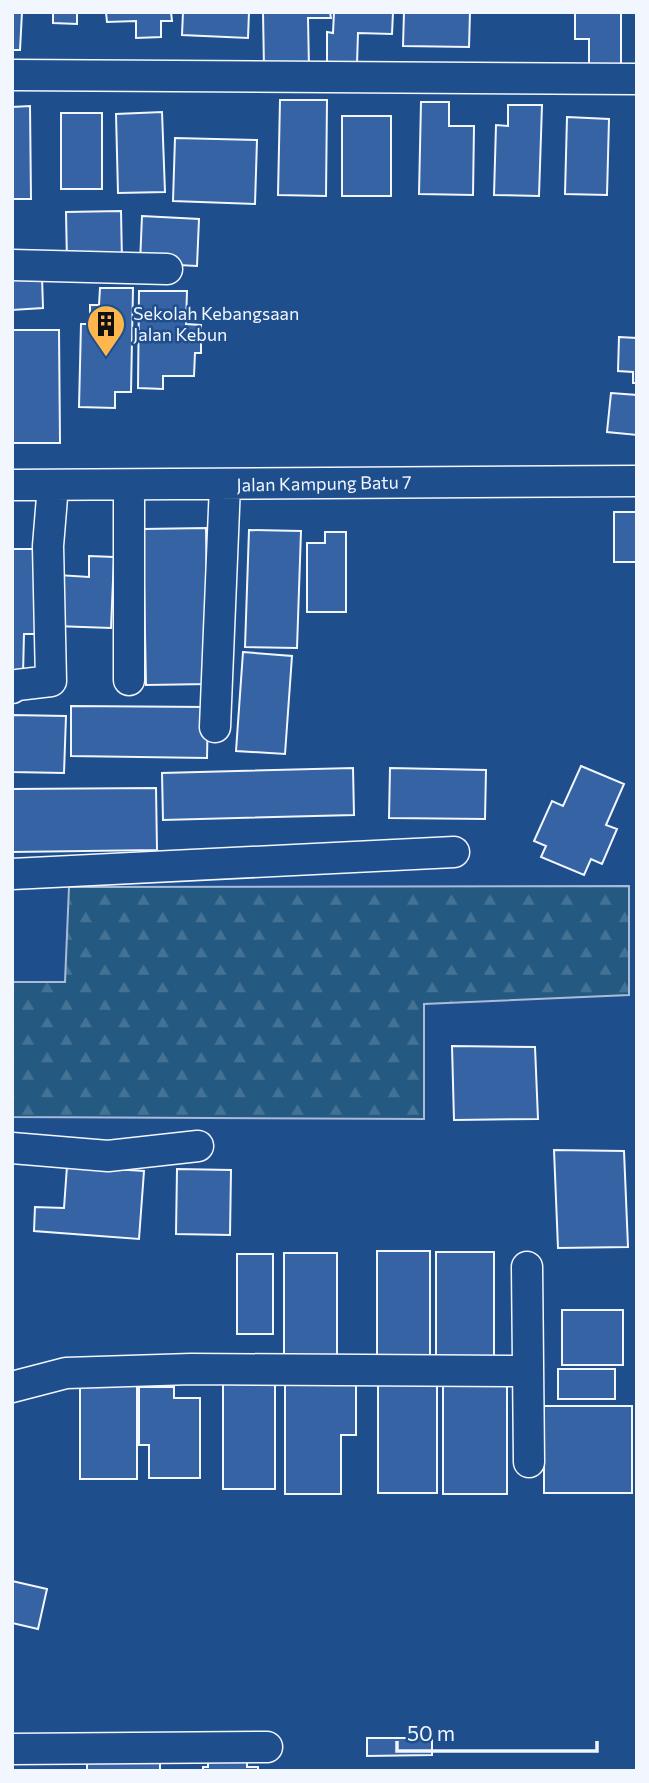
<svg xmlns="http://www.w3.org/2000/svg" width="649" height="1783" font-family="Commissioner,sans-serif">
  <defs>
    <pattern id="forest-firs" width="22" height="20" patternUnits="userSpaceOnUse" patternTransform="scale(1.75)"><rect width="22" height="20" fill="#245a82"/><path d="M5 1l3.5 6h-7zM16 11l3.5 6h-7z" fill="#447295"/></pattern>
  </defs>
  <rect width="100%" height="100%" fill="#1f4e8c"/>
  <path fill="url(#forest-firs)" stroke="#a8bbd7" stroke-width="2" d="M629 886V995L424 1004V1119L12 1117V982H65L69 887Z"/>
  <path fill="#3563a3" stroke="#f2f6ff" stroke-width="2" d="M12 12H22L20 50H12Z
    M53 12H77V24L53 23Z
    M106 12H171L172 21H161V37L136 38V21L107 22Z
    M183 12H249L248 38 182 35Z
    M263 12H330L331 18H308L309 68H264Z
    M334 12H393L392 34 358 33 357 64 327 63V32L333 33Z
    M404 12H470L469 47 403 46Z
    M575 12H621V75H589V39H575Z
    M280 100H327L326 196 278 195Z
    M421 102H449V126H474L473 195 419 194Z
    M508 105H542L539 196 494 195 496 125 508 126Z
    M30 106 31 199H12V107Z
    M162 112 165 192 118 193 116 114Z
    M61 113H102V189H61Z
    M342 116H391V196H342Z
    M567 117 609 119 607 195 565 194Z
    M175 138 257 140 255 204 173 201Z
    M121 211 122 261 67 262 66 212Z
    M142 216 199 219 197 266 140 263Z
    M42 277 43 308 12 310V278Z
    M100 288H133L131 392H115V408L79 407 81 324H90V305H99Z
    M139 291H187L186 324 201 325V353H195L194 376H163V389L138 388Z
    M12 330H59L60 443H12Z
    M619 337 637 338V383H633V372L618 371Z
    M611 393 637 395V435L607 432Z
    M614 512H637V562H614Z
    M206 528 208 684 146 685 143 529Z
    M249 530 301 531 297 648 245 647Z
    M325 532H346V612H307V543H325Z
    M12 549H42L40 634H24L23 675H12Z
    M89 556 114 557 111 628 55 626 58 575 89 577Z
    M243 652 292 656 285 754 236 751Z
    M71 706 208 707 207 758 71 756Z
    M12 715 66 716 64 773 12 772Z
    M581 766 624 784 606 825 617 829 602 864 591 859 584 875 541 857 546 846 534 841 552 801 563 806Z
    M353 768 354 815 163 820 162 773Z
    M390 768 486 770 485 819 389 818Z
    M156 788 157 850 12 852V789Z
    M452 1046 535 1047 538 1119 454 1120Z
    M554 1150 624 1151 628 1247 558 1248Z
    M67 1166 144 1171 139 1239 34 1231 35 1207 64 1208Z
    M177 1169 231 1170 230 1235 176 1234Z
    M377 1251H430V1362H377Z
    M436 1252H494V1362H436Z
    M284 1253H337V1362H284Z
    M237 1254H273V1334H237Z
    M562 1310H623V1365H562Z
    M558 1369H615V1399H558Z
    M285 1375H356V1435H341V1494H285Z
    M80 1378H137V1479H80Z
    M223 1381H275V1489H223Z
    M378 1381H437V1493H378Z
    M443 1382H507V1494H443Z
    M139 1387H174V1398H200V1478H149V1445H139Z
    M544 1406H632V1493H544Z
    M12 1581 47 1589 38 1629 12 1623Z
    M367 1738H432V1755L367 1756Z
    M208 1756H247V1767H258V1771H203V1767H208Z
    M87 1759 160 1760V1771H87Z"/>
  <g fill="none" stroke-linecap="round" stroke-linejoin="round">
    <defs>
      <path id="minor" d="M12 75 637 79
        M12 265 167 269
        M12 485 637 481
        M129 680V486
        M12 688 17 685 51 681 48 546 53 485
        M215 727 225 485
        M12 874 454 852
        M12 1148 108 1156 198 1146
        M527 1267 529 1462
        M12 1387 66 1373 191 1369 527 1371
        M12 1749 267 1747"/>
    </defs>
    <use href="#minor" stroke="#f2f6ff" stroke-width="33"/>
    <use href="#minor" stroke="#1f4e8c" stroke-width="30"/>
  </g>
  <defs>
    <symbol id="building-pin" viewBox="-11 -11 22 30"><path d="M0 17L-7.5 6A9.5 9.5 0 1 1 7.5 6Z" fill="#ffb74d" stroke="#1f4e8c"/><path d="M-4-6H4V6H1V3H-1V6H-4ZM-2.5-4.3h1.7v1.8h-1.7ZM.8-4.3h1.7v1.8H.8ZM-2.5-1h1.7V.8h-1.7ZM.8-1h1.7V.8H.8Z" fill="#111"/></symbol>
  </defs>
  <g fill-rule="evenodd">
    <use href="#building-pin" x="84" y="302" width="44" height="60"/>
  </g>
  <g text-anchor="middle" stroke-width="5" stroke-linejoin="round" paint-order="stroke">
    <g font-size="18" fill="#f2f6ff" stroke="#1f4e8c" text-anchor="start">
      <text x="133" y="320">Sekolah Kebangsaan<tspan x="133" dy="21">Jalan Kebun</tspan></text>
    </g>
    <g font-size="18" fill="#f2f6ff" stroke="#1f4e8c">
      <text transform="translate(324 484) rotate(-1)" y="6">Jalan Kampung Batu 7</text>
    </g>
  </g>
  <rect width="649" height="1783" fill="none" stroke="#f2f6ff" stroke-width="28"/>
  <path d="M397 1741v10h200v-10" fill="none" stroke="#f2f6ff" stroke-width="3.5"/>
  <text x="407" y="1741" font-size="21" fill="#f2f6ff" stroke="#1f4e8c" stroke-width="5" paint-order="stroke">50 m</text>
</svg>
